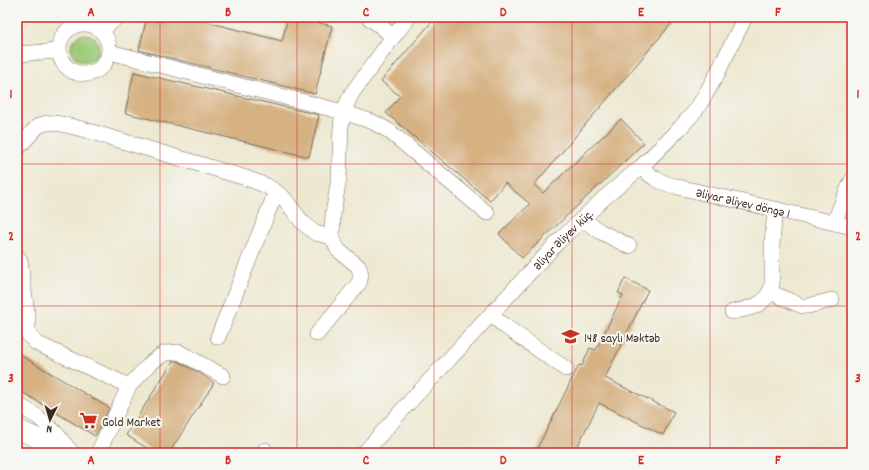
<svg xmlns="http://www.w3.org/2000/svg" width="869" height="470" font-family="Dekko,sans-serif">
  <rect width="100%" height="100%" fill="#f6f6f2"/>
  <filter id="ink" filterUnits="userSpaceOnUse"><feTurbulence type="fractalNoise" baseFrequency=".025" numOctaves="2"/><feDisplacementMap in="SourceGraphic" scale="8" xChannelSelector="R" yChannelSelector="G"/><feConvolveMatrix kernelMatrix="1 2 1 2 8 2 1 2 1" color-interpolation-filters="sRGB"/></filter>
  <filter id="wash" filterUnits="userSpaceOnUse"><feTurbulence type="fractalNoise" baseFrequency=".012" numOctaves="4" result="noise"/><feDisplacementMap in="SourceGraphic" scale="16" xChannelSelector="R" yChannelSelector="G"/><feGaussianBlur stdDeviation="0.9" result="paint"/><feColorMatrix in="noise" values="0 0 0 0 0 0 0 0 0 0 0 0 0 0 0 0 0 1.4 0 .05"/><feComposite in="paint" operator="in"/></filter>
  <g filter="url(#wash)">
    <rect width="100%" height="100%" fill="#ede8d0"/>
    <path fill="#9cca79" stroke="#6c7a4c" d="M71 48a14 14 0 1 1 28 0a14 14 0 1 1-28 0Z"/>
    <g id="blocks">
      <path fill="#d6b182" d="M147 17H187L282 41 288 17H296L332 26 315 94 139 50Z
        M436 17H677L534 185 543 193 621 119 644 143 522 258 499 234 530 204 505 183 490 201 386 113 400 96 381 81Z
        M134 72 319 115 309 157 125 113Z
        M625 278 648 290 605 378 674 412 663 435 599 403 574 453H535L579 365 582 366 590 348 596 350 623 295 618 293Z
        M17 353 109 408 100 427 95 436 17 389Z
        M173 361H177L199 373 214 383 169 453H155L126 435Z"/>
    </g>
  </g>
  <g filter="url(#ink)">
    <use href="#blocks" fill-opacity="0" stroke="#796c5c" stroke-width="1"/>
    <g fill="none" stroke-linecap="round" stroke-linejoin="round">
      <defs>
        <g id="minor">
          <path d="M368 17 383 28 393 37"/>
          <circle cx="84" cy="49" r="25"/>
          <path d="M102 30 117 17"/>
          <path d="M110 52 343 112 373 122 389 131 487 213"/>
          <path d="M17 54 59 51"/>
          <path d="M17 149 37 127C49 118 68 126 82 129L246 178 267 186 283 197 302 222 315 233 332 237 338 250 358 266 361 274 359 283 317 334"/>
          <path id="s1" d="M641 167C653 179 662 183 678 187L852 227"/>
          <path d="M582 219 601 232 629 246"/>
          <path d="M835 223 839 210 852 180"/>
          <path d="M332 237 333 214 339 178 341 126 343 112 352 93 393 37 409 17"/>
          <path d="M17 256 20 260 28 321V334L36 343 129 386"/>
          <path d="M770 292 802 306H808L832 300"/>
          <path d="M732 312C751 308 767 306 772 285V244L775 209"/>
          <path d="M491 315 506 327 566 369"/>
          <path d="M218 337 276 192"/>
          <path d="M17 404 38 417 55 432 72 453"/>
          <path d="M98 453 129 386 153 361 165 353 179 352 223 376"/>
          <path d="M263 453 265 450"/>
          <path id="s2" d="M364 453 405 407 557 243 603 199 641 167 680 128 696 110 704 97 717 74 745 17"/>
        </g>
        <path id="major" d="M17 429 70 453"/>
      </defs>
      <use href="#minor" stroke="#796c5c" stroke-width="16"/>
      <use href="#major" stroke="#796c5c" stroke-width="20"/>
      <use href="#minor" stroke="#fff" stroke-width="15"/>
      <use href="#major" stroke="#fff" stroke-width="19"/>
    </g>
  </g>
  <path fill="none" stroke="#d62828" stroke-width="1" stroke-opacity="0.55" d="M160 17V453M297 17V453M434 17V453M572 17V453M710 17V453M17 164H852M17 306H852"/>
  <defs>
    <symbol id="school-bare" viewBox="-9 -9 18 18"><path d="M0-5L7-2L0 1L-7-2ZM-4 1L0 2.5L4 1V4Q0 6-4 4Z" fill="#c8321e" stroke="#f6f6f2" stroke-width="2.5" paint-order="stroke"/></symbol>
    <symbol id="supermarket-bare" viewBox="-9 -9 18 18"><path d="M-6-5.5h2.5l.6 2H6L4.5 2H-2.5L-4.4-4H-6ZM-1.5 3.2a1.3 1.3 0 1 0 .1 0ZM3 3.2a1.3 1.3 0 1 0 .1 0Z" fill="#c8321e" stroke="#f6f6f2" stroke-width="2.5" paint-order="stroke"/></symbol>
  </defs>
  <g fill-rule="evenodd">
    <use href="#school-bare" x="558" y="324" width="25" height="25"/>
    <use href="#supermarket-bare" x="76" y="408" width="25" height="25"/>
  </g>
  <g text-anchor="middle" stroke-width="4" stroke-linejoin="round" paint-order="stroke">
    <g font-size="13" fill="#3b2a1e" stroke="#f6f6f2">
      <text dy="5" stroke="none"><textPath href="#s1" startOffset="110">Əliyar Əliyev döngə 1</textPath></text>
      <text dy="5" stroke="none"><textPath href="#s2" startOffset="292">Əliyar Əliyev küç.</textPath></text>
    </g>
    <g font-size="13" fill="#3b2a1e" stroke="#f6f6f2" text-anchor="start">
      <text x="584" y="342">148 saylı Məktəb</text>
      <text x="102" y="426">Gold Market</text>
    </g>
  </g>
  <rect width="869" height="470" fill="none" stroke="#f6f6f2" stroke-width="44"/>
  <g transform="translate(50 420) rotate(185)" stroke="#f6f6f2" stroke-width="3" paint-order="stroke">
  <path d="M0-3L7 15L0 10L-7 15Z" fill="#3b2a1e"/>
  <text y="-6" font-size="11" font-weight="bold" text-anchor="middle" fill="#3b2a1e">N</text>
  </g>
  <rect x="22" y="22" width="825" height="426" fill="none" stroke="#d62828" stroke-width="1.5"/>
  <g font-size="13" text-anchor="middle" font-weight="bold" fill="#d62828">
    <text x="91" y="16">A</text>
    <text x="228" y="16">B</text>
    <text x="366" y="16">C</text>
    <text x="503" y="16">D</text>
    <text x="641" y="16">E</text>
    <text x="778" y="16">F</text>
    <text x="11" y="98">1</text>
    <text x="858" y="98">1</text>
    <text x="11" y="240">2</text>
    <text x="858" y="240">2</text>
    <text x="11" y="382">3</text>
    <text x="858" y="382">3</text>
    <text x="91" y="464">A</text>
    <text x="228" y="464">B</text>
    <text x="366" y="464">C</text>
    <text x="503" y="464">D</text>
    <text x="641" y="464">E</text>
    <text x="778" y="464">F</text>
  </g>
</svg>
